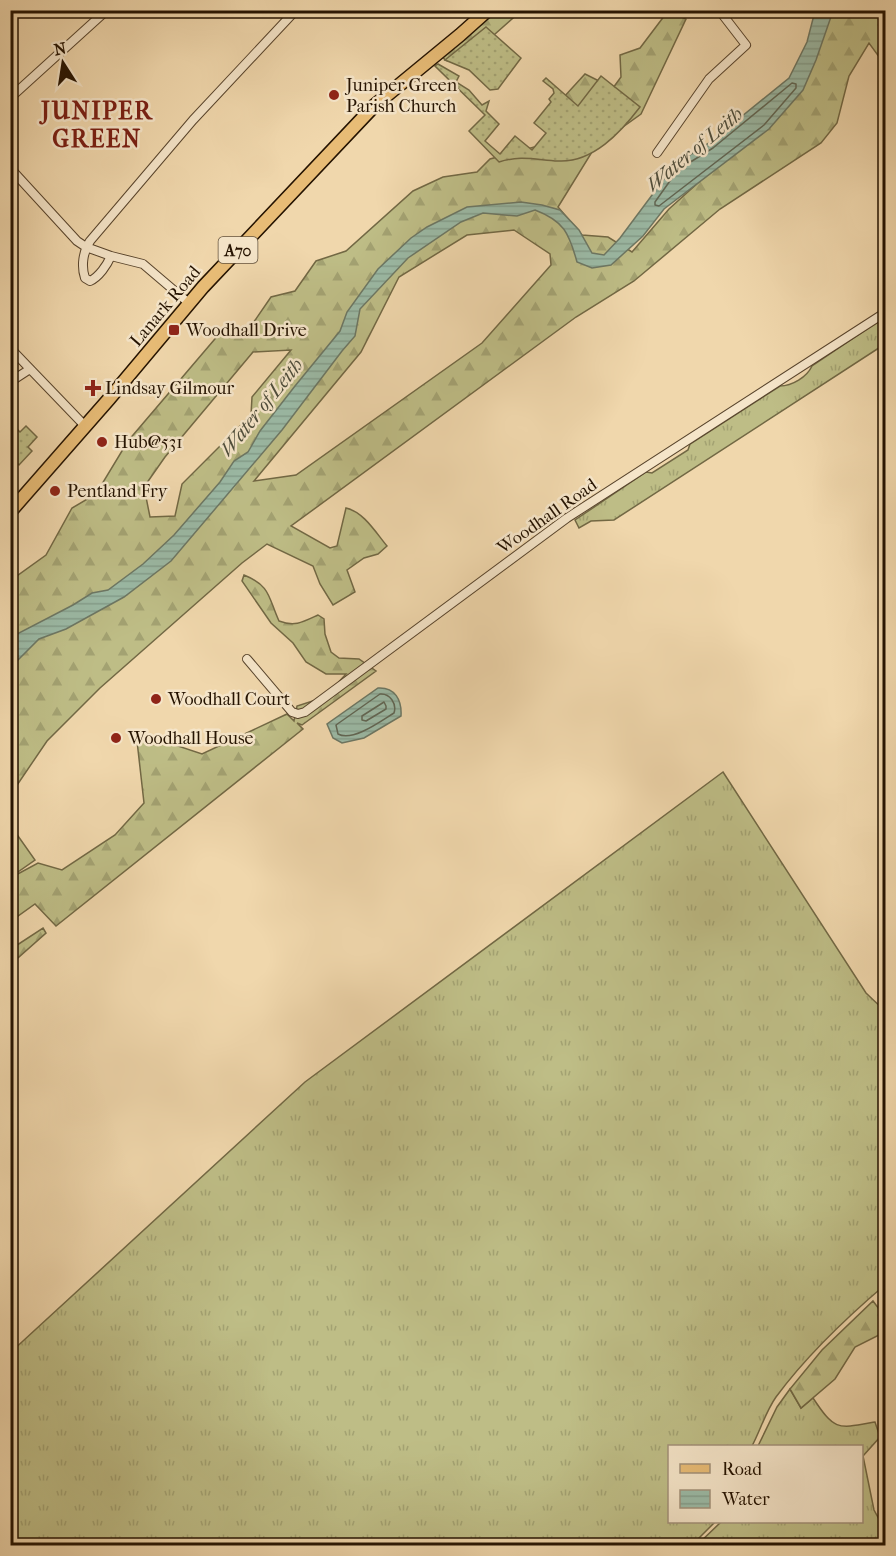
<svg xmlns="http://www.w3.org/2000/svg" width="896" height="1556" font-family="'IM FELL French Canon',serif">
  <defs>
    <pattern id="grass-tufts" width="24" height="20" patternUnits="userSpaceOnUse" patternTransform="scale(1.5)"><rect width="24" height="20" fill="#bebd86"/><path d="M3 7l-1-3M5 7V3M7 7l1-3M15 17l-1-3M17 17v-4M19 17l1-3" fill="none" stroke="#a3a272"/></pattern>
    <pattern id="forest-firs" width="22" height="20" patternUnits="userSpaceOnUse" patternTransform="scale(1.5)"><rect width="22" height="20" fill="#bebd86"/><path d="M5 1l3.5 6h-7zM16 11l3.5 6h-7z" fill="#a3a272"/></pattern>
    <pattern id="garden-dots" width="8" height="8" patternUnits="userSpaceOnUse" patternTransform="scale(1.5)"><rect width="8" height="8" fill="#bebd86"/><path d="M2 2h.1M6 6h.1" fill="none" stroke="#a3a272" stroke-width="1.8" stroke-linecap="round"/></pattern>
    <pattern id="water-rules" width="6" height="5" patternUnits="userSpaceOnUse" patternTransform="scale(1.5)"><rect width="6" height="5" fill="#9bbaa6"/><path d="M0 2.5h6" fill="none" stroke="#859f8d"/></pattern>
  </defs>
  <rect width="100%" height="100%" fill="#f0d7ac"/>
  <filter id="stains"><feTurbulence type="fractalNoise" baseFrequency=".00333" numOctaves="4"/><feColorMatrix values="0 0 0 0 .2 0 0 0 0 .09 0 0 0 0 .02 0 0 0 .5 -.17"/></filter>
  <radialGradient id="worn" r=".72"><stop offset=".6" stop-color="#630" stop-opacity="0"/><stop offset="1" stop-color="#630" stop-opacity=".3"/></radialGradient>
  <path fill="url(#grass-tufts)" stroke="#726844" stroke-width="1.5" d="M885 317V344L614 520 591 521 579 528 575 520 646 472 652 473 688 450 690 444 780 386C792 386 807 377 812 366Z
    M723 772 866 993 885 1011 886 1284C846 1318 807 1355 776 1397 766 1411 760 1431 752 1446H670V1522H715L691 1546 11 1545V1352L305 1082Z
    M790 1389 801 1408 813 1398C835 1431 837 1429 875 1422L880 1437 863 1456 874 1510 885 1530V1545L773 1546 760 1541 757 1545 696 1546 721 1522H862V1446H758L777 1407Z"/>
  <path fill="url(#forest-firs)" stroke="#726844" stroke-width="1.5" fill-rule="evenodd" d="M482 11H521L486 42 456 63 445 60 440 53Z
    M668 11 686 19 641 114 595 147 558 207 582 235 608 237 632 252 669 209 740 145 801 84 830 11H885V65L869 43 849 76 837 123 821 143 720 209 634 281 576 317 291 526 330 548 337 546 346 508C364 512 376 533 387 546L378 554 364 558 347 570 355 592 333 605 320 584 313 566 267 544 242 563 100 688 47 741 11 794 10 581 46 555 72 508 96 494 128 441 220 333 249 329 271 297 295 291 316 261 346 251 413 191 443 177 477 172 490 159 553 142 562 99 585 74 613 88 621 77 620 55 640 48ZM514 230 550 254 551 265 482 343 296 475 254 481 361 352 399 277 467 235ZM291 350 252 397 251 415 182 484 175 516 150 517 144 487 165 457 253 352Z
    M244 575C271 586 268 597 279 621 295 627 303 622 318 615L324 619 325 634 331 652 339 658 359 659 376 671 302 725 297 723 303 729 56 926 35 904 11 921 10 872 14 876 38 863 62 870 115 835 144 803 136 732 202 754 287 714 294 721 297 706 325 697 346 674H326L306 662 293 643 271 623 242 581Z
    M43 928 46 933 11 964V949Z
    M873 1301 885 1317V1332L855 1347 835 1379 801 1408 790 1389 822 1350Z"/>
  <path fill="#bebd86" stroke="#726844" stroke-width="1.5" d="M11 826 35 860 15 874 11 868Z"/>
  <path fill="url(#garden-dots)" stroke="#726844" stroke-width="1.5" d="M486 27 521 58 498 89 490 90 469 70 445 60Z
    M438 64 459 76 456 82 469 90 482 105 489 101 486 111 499 124 485 141 500 154 515 136 532 150 546 133 534 123 551 102 549 99 554 93 553 89 543 81 546 78 578 106 601 76 640 107C621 132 593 163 558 161 537 160 520 155 499 162L469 131 485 115 435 66Z
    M26 426 37 437 28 447 32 451 19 465 12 458 16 453 11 447V434L16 428 20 432Z"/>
  <path fill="url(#water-rules)" stroke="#6c7764" stroke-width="1.5" d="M815 11H833L816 60 803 90 769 129 664 209 643 236 611 265 592 268 577 262C569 233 564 221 535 210L517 216 483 213 461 222 408 258 360 309 355 336 342 351 282 430 171 561 124 597 66 629 39 639 11 667V640L15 635 73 605 92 593 108 590 143 564 174 535 220 482 234 461 248 452 260 431 295 386 340 331 347 312 378 269 411 238 427 227 467 207 521 202 542 205 560 210 579 230 592 253 604 255 620 238 667 175 680 161 709 143 789 78 807 42Z
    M378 688C395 687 402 700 401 716L364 738 342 743 333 738 327 724Z"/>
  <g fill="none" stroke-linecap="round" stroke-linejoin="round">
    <path stroke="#606654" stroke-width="1.5" d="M792 83 796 84V88L764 125 659 206 655 205V202L672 178 684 166 713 148Z
      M380 694C390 693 397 704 394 713 381 721 353 742 338 734L336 725Z
      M384 702 386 706V709L366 721 362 720V716Z"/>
    <defs>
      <path id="street" d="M10 98 107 10
        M657 153 709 79 746 45 719 10
        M10 168 77 241 86 247 111 256 143 264 190 304
        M111 256C107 265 99 277 90 281L85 278C81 266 83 252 90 241L193 120 296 10
        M10 348 85 426
        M10 382 30 369
        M247 659 292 712 298 714 305 712 567 518 886 312"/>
      <path id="primary" d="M10 512 109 399 203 287 375 105 460 35 488 10"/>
    </defs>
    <use href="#street" stroke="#58442c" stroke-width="10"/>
    <use href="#primary" stroke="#251301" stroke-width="15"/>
    <use href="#street" stroke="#f5e5c9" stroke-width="8"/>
    <use href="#primary" stroke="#e8bc76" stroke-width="12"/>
  </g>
  <g fill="#8f2418" stroke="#f5e5c9" stroke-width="2">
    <circle cx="334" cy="95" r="6"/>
    <rect x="168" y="324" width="12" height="12" rx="3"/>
    <path d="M90 379h6v6h6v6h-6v6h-6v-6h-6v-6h6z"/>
    <circle cx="102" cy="442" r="6"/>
    <circle cx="55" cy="491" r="6"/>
    <circle cx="156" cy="699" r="6"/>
    <circle cx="116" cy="738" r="6"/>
  </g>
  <g text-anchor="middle" stroke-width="5" stroke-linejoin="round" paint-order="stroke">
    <rect fill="#f5e5c9" stroke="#63523d" stroke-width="1.5" x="218.5" y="237" width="39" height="26" rx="4.5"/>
    <g font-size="16" font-weight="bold" fill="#251301">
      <text x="238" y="256">A70</text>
    </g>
    <g font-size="18" fill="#251301" stroke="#f5e5c9" text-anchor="start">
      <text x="346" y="91">Juniper Green<tspan x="346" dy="21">Parish Church</tspan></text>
      <text x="186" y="336">Woodhall Drive</text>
      <text x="105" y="394">Lindsay Gilmour</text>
      <text x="114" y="448">Hub@531</text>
      <text x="67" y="497">Pentland Fry</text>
      <text x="168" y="705">Woodhall Court</text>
      <text x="128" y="744">Woodhall House</text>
    </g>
    <g font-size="18" fill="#251301" stroke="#f5e5c9">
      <text transform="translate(165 306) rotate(-50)" y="6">Lanark Road</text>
      <text transform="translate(547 516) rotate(-35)" y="6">Woodhall Road</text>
    </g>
    <g font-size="20" font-style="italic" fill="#4e4d3b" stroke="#f5e5c9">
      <text transform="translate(694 149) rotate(-40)" y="7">Water of Leith</text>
      <text transform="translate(261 407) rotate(-51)" y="7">Water of Leith</text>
    </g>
    <g font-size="24" font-weight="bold" letter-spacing="1.5" fill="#7a1f14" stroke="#f5e5c9">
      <text x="97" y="119">JUNIPER<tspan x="97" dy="28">GREEN</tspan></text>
    </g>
  </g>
  <rect width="896" height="1556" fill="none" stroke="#f0d7ac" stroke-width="36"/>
  <rect x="12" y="12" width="872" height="1532" fill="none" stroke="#251301" stroke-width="3"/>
  <rect x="18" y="18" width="860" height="1520" fill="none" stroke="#251301" stroke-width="1.5"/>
  <rect x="668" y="1445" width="195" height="78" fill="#f5e5c9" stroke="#a29179" stroke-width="1.5"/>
  <rect x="680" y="1464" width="30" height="9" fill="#e8bc76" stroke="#a29179" stroke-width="1.5"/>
  <text x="722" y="1475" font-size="18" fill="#251301">Road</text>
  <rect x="680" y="1490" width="30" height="18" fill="url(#water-rules)" stroke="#a29179" stroke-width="1.5"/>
  <text x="722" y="1505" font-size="18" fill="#251301">Water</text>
  <g transform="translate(63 63) rotate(348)" stroke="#f5e5c9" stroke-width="4.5" paint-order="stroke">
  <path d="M0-4.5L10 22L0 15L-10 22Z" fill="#251301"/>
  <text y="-9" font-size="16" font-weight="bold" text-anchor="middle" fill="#251301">N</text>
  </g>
  <rect width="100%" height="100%" filter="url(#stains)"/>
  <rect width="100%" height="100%" fill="url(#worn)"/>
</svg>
